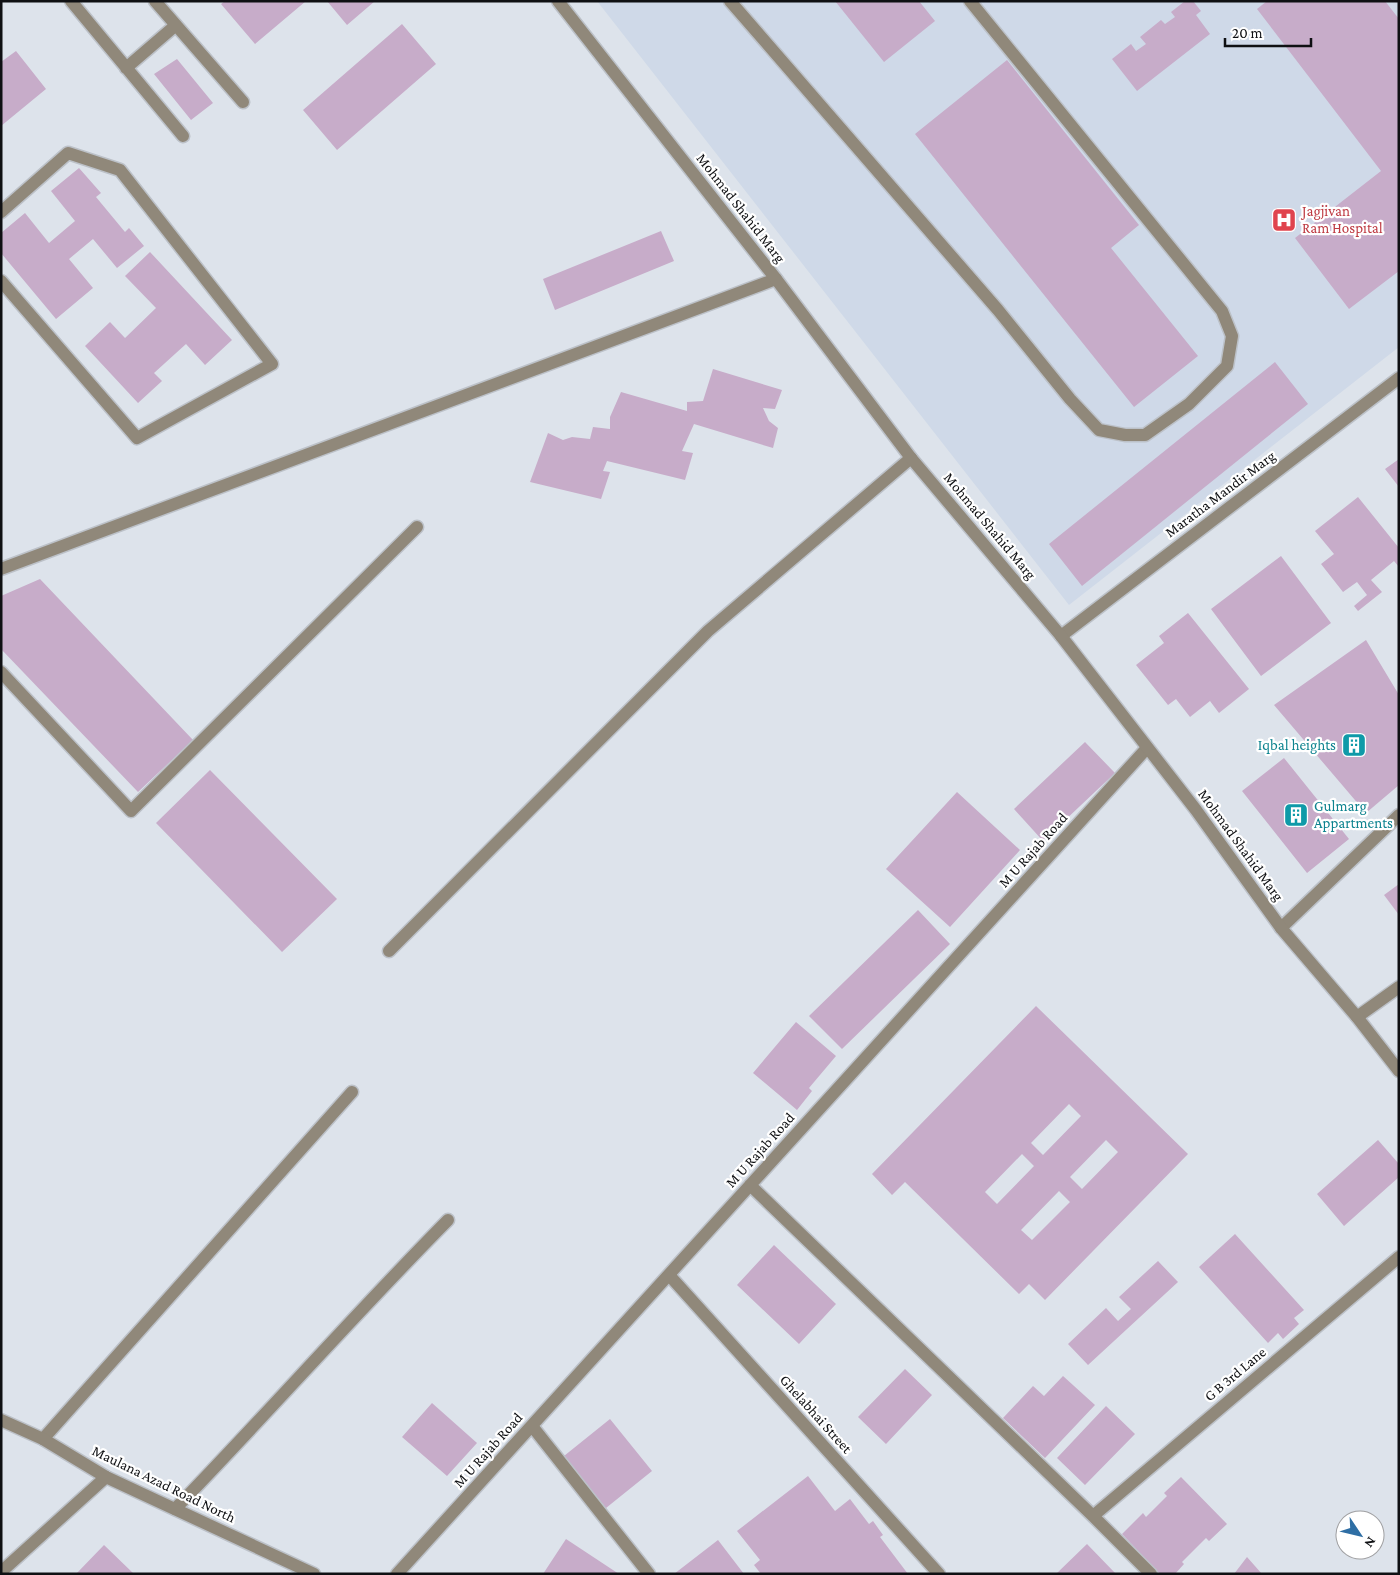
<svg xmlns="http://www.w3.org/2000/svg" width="1400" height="1575" font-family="'Crimson Pro',serif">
  <rect width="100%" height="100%" fill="#dde3eb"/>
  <path fill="#cfd9e8" d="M597 1H1399V347L1069 605Z"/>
  <path fill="#c7acc9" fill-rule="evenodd" d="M225 1H306L255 44 221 4Z
    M327 1H375L347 25Z
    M835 1H919L935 21 884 62Z
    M1185 1H1193L1201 11 1196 15 1210 34 1137 91 1112 59 1131 44 1136 51 1146 44 1140 37 1161 20 1165 24 1175 17 1171 12Z
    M1267 1H1385L1399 19V271L1349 309 1295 238 1381 171 1257 9Z
    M402 24 436 64 337 150 303 110Z
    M16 51 46 89 1 126V62Z
    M177 59 213 103 191 120 154 74Z
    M1007 60 1139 225 1111 248 1198 356 1134 407 915 134Z
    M79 168 101 193 96 197 125 232 129 228 144 246 117 268 93 239 69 259 93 288 56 319 1 253V233L25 213 49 243 75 221 51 191Z
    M661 231 674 261 555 310 543 279Z
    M150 252 232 340 205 365 186 344 154 373 162 381 138 403 85 346 110 322 125 338 156 308 125 276Z
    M1275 362 1308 404 1082 586 1049 544Z
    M713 369 782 390 775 409 763 408 769 421 778 428 773 448 694 424 682 451 693 453 685 480 607 461 603 471 610 472 601 499 530 482 548 433 563 440 572 437 590 439 593 427 610 429V417L621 392 687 411V402L703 401Z
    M1399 459V487L1385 469Z
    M1358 497 1399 548V567L1394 561 1371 580 1382 592 1358 611 1354 606 1367 595 1357 582 1343 592 1321 564 1334 554 1315 531Z
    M1281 556 1331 623 1261 676 1211 609Z
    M40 579 193 740 138 792 1 649V596Z
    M1188 613 1249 689 1219 713 1210 701 1190 717 1176 699 1168 705 1136 665 1164 643 1159 636Z
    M1366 640 1399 695V785L1366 813 1274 705Z
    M1085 742 1115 773 1043 841 1014 809Z
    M1284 758 1349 839 1307 873 1242 791Z
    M210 770 337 899 282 952 156 823Z
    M957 792 1020 850 950 927 886 869Z
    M1399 884V915L1384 895Z
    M918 910 950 944 842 1049 809 1016Z
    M1036 1006 1188 1154 1045 1300 1029 1284 1019 1294 905 1182 892 1195 872 1174ZM1069 1104 1081 1116 1043 1155 1031 1143ZM1106 1140 1118 1152 1082 1189 1070 1177ZM1022 1154 1034 1166 997 1204 985 1192ZM1059 1191 1070 1202 1032 1240 1021 1230Z
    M796 1022 836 1056 809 1088 812 1091 797 1110 753 1073Z
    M1378 1140 1399 1164V1177L1344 1226 1317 1194Z
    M1235 1234 1304 1310 1294 1318 1299 1324 1283 1339 1278 1333 1268 1343 1199 1267Z
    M774 1245 836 1304 799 1344 737 1285Z
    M1158 1261 1178 1282 1088 1365 1068 1344 1106 1308 1118 1321 1131 1309 1119 1297Z
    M905 1369 932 1395 886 1444 858 1417Z
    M1063 1376 1095 1405 1045 1458 1003 1418 1033 1386 1044 1396Z
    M432 1403 477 1443 447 1476 402 1437Z
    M1106 1406 1135 1434 1085 1485 1057 1458Z
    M610 1419 652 1471 606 1508 564 1456Z
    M808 1476 835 1511 850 1499 869 1524 873 1521 883 1535 880 1537 908 1574H761L754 1565 760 1560 737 1531Z
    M1181 1477 1227 1524 1209 1541 1206 1538 1182 1562 1184 1564 1175 1574H1160L1122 1534 1143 1513 1146 1517 1167 1496 1164 1493Z
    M566 1539 619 1574H543Z
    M718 1540 744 1574H674Z
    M1087 1544 1116 1574H1056Z
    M104 1545 134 1574H76Z
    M1247 1557 1262 1574H1234Z"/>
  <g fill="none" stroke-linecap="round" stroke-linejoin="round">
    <defs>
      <path id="service" d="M730 1 998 310 1070 399 1099 430 1125 435H1145L1189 404 1227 366 1232 336 1222 311 970 1
        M1 212 68 153 120 170 272 364 137 438 1 281"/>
      <path id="minor" d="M71 1 183 136
        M155 1 243 102
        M126 68 176 25
        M1 569 776 279
        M1061 636 1399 378
        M1 672 131 811 417 527
        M1281 928 1399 815
        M389 951 708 631 911 458
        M1357 1017 1399 987
        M750 1185 1093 1516 1151 1574
        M669 1275 939 1574
        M532 1426 649 1574
        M43 1439 352 1092
        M175 1509C267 1414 355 1314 448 1220
        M1093 1516 1399 1257
        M1 1572 106 1477
        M397 1574 1147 748"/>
      <path id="tertiary" d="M558 1 776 279 911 458 1061 636 1196 810 1281 928 1357 1017 1399 1071
        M1 1420 43 1439 106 1477 314 1574"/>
    </defs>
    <use href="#service" stroke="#bcc1c8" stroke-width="15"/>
    <use href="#minor" stroke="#bcc1c8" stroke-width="15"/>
    <use href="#tertiary" stroke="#bcc1c8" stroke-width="15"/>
    <use href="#service" stroke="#90887a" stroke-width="12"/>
    <use href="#minor" stroke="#90887a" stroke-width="12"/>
    <use href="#tertiary" stroke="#90887a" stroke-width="12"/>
  </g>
  <defs>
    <symbol id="hospital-square" viewBox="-11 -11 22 22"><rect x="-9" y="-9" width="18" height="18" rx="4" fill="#e0444e" stroke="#fff"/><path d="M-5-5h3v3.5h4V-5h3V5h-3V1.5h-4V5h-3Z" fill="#fff"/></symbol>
    <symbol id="building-square" viewBox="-11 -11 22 22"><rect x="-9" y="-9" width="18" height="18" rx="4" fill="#0f9aa8" stroke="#fff"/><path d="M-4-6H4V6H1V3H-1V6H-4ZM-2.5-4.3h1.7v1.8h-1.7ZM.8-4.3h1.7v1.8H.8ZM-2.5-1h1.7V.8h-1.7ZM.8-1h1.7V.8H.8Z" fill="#fff"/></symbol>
  </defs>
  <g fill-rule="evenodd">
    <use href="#hospital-square" x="1270" y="206" width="28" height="28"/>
    <use href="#building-square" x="1340" y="731" width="28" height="28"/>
    <use href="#building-square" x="1282" y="801" width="28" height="28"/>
  </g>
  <g text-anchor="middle" stroke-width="4.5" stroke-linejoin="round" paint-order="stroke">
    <g font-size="15" fill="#0f1013" stroke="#fff">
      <text transform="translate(741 208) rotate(52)" y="5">Mohmad Shahid Marg</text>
      <text transform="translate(1220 494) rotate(-37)" y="5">Maratha Mandir Marg</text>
      <text transform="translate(990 526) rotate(50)" y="5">Mohmad Shahid Marg</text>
      <text transform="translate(1241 845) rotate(54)" y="5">Mohmad Shahid Marg</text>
      <text transform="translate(1033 850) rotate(-48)" y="5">M U Rajab Road</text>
      <text transform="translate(760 1150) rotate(-48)" y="5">M U Rajab Road</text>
      <text transform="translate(1235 1374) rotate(-40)" y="5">G B 3rd Lane</text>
      <text transform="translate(816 1414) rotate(48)" y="5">Ghelabhai Street</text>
      <text transform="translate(488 1450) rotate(-48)" y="5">M U Rajab Road</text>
      <text transform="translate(164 1484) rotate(26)" y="5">Maulana Azad Road North</text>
    </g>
    <g font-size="15" fill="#be3a42" stroke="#fff" text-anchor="start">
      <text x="1302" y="216">Jagjivan<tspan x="1302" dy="17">Ram Hospital</tspan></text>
    </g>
    <g font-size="15" fill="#0d838f" stroke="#fff" text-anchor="end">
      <text x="1336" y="750">Iqbal heights</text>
      <text x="1314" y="811" text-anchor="start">Gulmarg<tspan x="1314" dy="17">Appartments</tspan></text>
    </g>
  </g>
  <rect width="1400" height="1575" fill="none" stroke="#0f1013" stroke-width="5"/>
  <g transform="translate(1360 1535) rotate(125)"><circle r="24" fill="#ffffff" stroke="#9f9fa1"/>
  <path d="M0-4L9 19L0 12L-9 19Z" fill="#2e6ea4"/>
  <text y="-8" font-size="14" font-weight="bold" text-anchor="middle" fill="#0f1013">N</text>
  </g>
  <path d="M1225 38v8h86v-8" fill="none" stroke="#0f1013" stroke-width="2.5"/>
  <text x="1232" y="38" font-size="15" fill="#0f1013" stroke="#ffffff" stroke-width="4" paint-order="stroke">20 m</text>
</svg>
